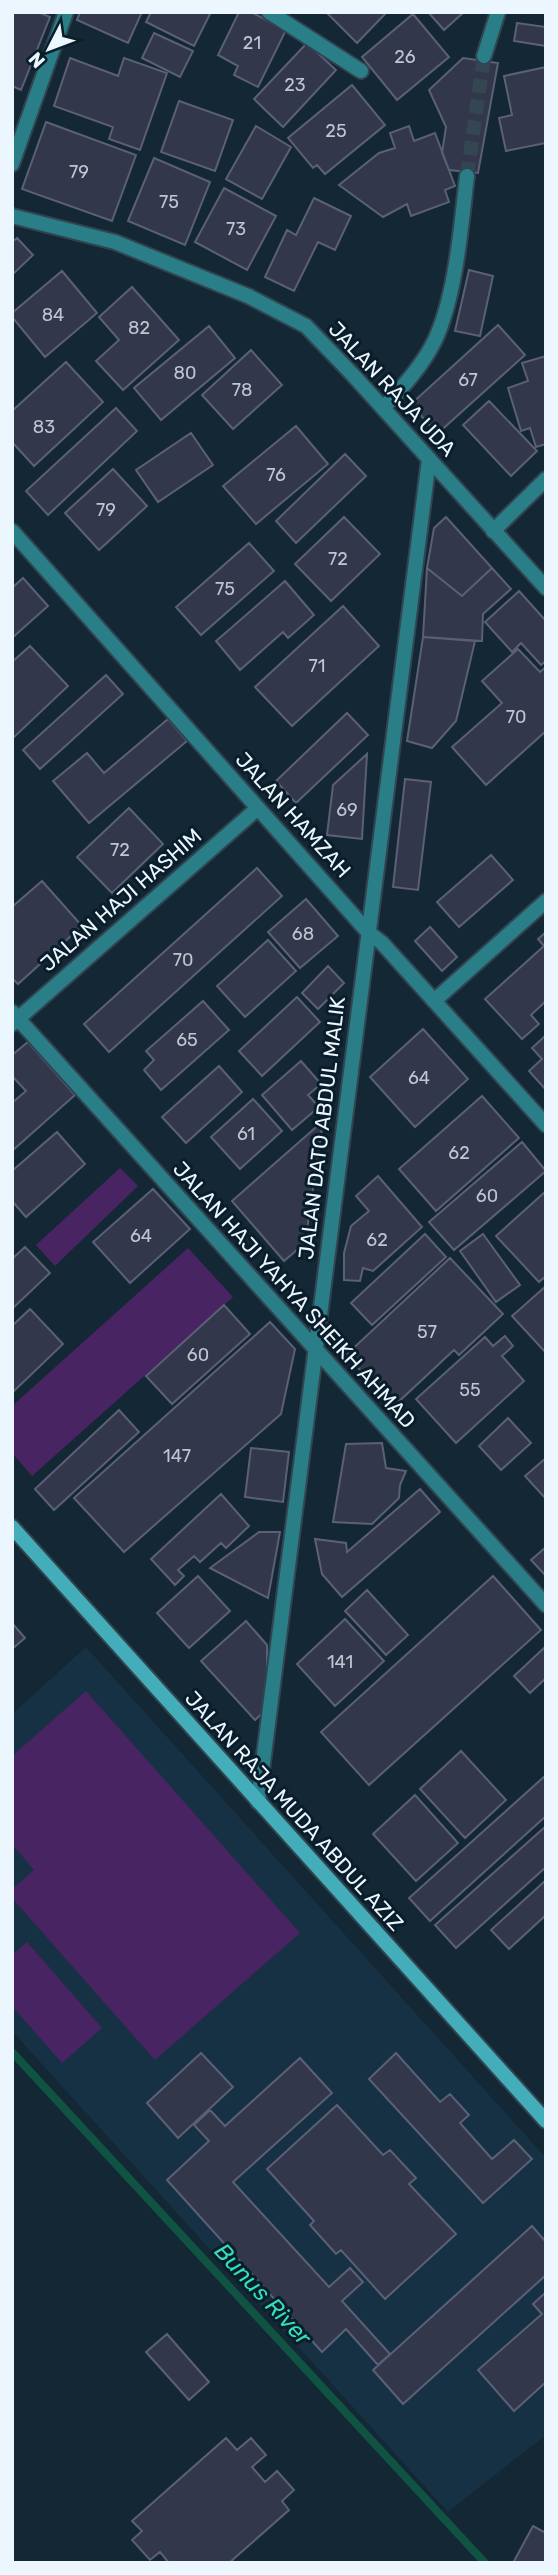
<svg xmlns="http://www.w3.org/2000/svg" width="558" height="2575" font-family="Rubik,sans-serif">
  <rect width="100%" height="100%" fill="#132734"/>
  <path fill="#163143" d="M86 1647 546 2158V2435L448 2512 12 2031V1714Z"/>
  <path fill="#492462" d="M120 1168 138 1186 55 1266 36 1245Z
    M188 1248 233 1297 32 1476 12 1453V1406Z
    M86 1691 300 1933 155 2060 12 1898V1889L34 1870 12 1844V1756Z
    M27 1942 102 2028 62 2063 12 2006V1955Z"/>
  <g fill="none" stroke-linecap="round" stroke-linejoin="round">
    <path stroke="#105343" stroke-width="8" d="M12 2052 485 2563"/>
  </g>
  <path fill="#32374b" stroke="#5b6076" stroke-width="2" d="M12 12H38L50 17 21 90 12 86Z
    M80 12H142L128 43 77 20Z
    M151 12H211L194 46 146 22Z
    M239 12H251L286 30 258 87 234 75 238 66 218 55Z
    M326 12H387L357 43Z
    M428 12H464L444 30Z
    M413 14 449 57 397 100 362 57Z
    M517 23 546 27V46L514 41Z
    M154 33 193 51 180 77 142 58Z
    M307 43 336 70 283 127 254 99Z
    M70 58 118 76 124 58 167 73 140 150 109 139 113 127 54 106Z
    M463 58 498 63 478 173 449 170 442 153 446 127 429 90Z
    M546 67V143L506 151 499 118 512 115 504 76Z
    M352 85 385 125 325 174 317 165 313 168 288 138Z
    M179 101 233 120 215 171 161 152Z
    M46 122 136 155 112 221 22 189Z
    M256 126 291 147 262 199 226 179Z
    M409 126 414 141 435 133 455 186 445 190 449 202 411 216 407 204 383 217 339 185 379 153 395 148 390 133Z
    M154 158 210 182 185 245 128 221Z
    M224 188 276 216 247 270 195 242Z
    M314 198 351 216 335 250 318 242 294 291 265 277 287 230 296 235Z
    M17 238 33 255 12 275V242Z
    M469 270 493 276 480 336 455 331Z
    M62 271 97 313 45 357 12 317V313Z
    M132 287 179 340 123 390 96 361 119 340 99 317Z
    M498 325 525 355 437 434 411 404Z
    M209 326 235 358 161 420 134 388Z
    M251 350 282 385 233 429 202 395Z
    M546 356V444L536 447 530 428 521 431 508 388 528 381 522 363Z
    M66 362 103 402 34 466 12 442V411Z
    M489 401 537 451 511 476 463 425Z
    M116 408 137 431 48 515 26 491Z
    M296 426 328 464 256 524 223 486Z
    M191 433 213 465 158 502 136 470Z
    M345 454 366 476 296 543 276 521Z
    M113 469 147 506 99 550 65 513Z
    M344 517 380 554 331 601 295 564Z
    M446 517 492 568 462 596 427 568 434 528Z
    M249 543 274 571 201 635 176 607Z
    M427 568 462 596 492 568 511 589 483 614 482 641 423 637Z
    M23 578 48 606 12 638V588Z
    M285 581 314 615 288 638 283 632 240 670 216 641Z
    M519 591 546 621V661L541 665 521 643 512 652 485 622Z
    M343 606 379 646 292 726 255 687Z
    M423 637 475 641 456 721 432 748 407 741Z
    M30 646 68 686 12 739V662Z
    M518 649 540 672 546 667V731L486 785 452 747 502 703 482 681Z
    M106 675 123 694 40 769 23 750Z
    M347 713 368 735 296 803 276 781Z
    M168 719 187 741 89 823 53 781 87 753 104 773Z
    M367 754 362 839 327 835 333 785Z
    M405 779 431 782 418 890 393 887Z
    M129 808 163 844 112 893 77 857Z
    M491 855 513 880 459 927 437 902Z
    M257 868 282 896 109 1052 84 1024Z
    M42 881 82 926 18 984 12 978V907Z
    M306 899 338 936 300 968 268 932Z
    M430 927 457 957 442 971 415 941Z
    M546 932V1001L531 1015 539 1024 522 1039 485 999 544 946 538 939Z
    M268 940 296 971 245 1017 217 986Z
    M328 966 344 983 318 1009 302 993Z
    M297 997 320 1022 262 1076 239 1051Z
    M203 1001 229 1030 161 1090 144 1070 154 1060 146 1051Z
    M423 1029 468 1079 415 1127 370 1077Z
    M546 1035V1090L529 1071 542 1059 532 1048Z
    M28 1042 75 1095 12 1151V1103L26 1091 12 1076V1055Z
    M301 1061 321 1084 308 1095 319 1107 292 1130 262 1095Z
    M219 1066 242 1092 186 1143 162 1117Z
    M482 1096 519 1138 436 1211 399 1169Z
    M253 1099 282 1131 240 1169 211 1137Z
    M323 1121 305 1243 284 1261 232 1201Z
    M57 1132 85 1164 26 1217 12 1201V1171Z
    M522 1142 546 1171 454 1250 429 1222Z
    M378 1176 422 1227 373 1271 363 1268 360 1281 344 1280V1253L351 1226 369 1211 356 1196Z
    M153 1189 190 1229 130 1283 93 1242Z
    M546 1191V1276L539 1282 496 1236Z
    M425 1234 446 1257 372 1325 351 1303Z
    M483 1234 520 1285 496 1302 460 1251Z
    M25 1247 50 1273 12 1309V1259Z
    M450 1258 503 1314 459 1355 454 1350 394 1406 346 1355Z
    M546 1286V1353L512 1316Z
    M224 1305 250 1334 172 1404 146 1376Z
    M30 1309 63 1344 12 1393V1326Z
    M270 1322 295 1349 281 1414 124 1552 74 1498Z
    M505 1336 513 1346 502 1356 524 1381 456 1443 416 1399 485 1337 493 1346Z
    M119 1410 139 1432 54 1510 35 1489Z
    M508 1418 531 1443 501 1470 479 1446Z
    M382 1443 386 1468 406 1471 400 1485 399 1498 372 1524 333 1522 346 1444Z
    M251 1448 289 1452 283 1502 245 1497Z
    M546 1458V1499L525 1476Z
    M420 1489 440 1512 342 1597 322 1574 315 1539 346 1543 347 1552Z
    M221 1494 249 1526 226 1548 221 1543 200 1562 194 1556 178 1570 184 1576 175 1585 151 1559Z
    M259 1532H280L268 1598 210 1568Z
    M546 1547V1576L531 1560Z
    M198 1576 230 1611 189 1648 157 1613Z
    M493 1576 541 1630 369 1785 321 1732Z
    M367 1590 408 1635 386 1655 345 1611Z
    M345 1619 384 1661 335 1706 297 1664Z
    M246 1621 267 1645V1709L255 1720 201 1661Z
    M12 1623 25 1638 12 1649Z
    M546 1646V1678L530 1693 514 1676Z
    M461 1751 506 1800 465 1838 420 1789Z
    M546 1775V1816L430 1921 409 1898Z
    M415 1795 458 1843 416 1881 373 1834Z
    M546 1826V1867L456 1948 435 1925Z
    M546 1880V1915L509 1949 491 1930Z
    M201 2053 233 2087 178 2138 147 2103Z
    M396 2053 440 2102 450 2094 469 2115 460 2123 492 2159 514 2140 532 2159 483 2203 369 2079Z
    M300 2058 332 2093 233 2182 329 2287 350 2268 363 2282 342 2301 390 2354 378 2365 346 2329 322 2352 167 2180 209 2141 194 2125 210 2110 225 2126Z
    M337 2105 383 2155 390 2150 416 2178 409 2184 456 2234 385 2299 341 2250 336 2254 310 2225 314 2221 267 2169Z
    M532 2226 546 2242V2275L403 2404 373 2370Z
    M546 2292V2382L514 2411 478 2370 542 2314 533 2304Z
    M167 2334 209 2382 189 2400 146 2352Z
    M226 2438 237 2450 251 2438 266 2455 252 2467 265 2482 277 2471 294 2490 282 2501 289 2510 229 2563H169L160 2552 150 2560 132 2540 142 2531 132 2521Z
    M533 2526 546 2533V2563H513Z"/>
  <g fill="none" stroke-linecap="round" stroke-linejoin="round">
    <path stroke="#344652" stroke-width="14" stroke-dasharray="14 7" stroke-linecap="butt" d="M467 176 484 56"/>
    <defs>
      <path id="minor" d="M269 12 361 71
        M484 56 498 12
        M12 164 66 12
        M383 408C402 388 423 365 435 340 456 295 461 226 467 176
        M12 531 368 932 382 943 546 1125
        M493 531 546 479
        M434 1001 546 901
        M12 1012 546 1605
        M12 1024 258 808
        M258 1802 429 459"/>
      <path id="tertiary" d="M12 216 115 242 248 296 306 326 353 375 546 588"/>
      <path id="secondary" d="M12 1527 546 2121"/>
    </defs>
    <use href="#minor" stroke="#314450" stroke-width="18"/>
    <use href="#tertiary" stroke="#314450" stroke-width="18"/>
    <use href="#secondary" stroke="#314450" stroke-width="18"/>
    <use href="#minor" stroke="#2a7e88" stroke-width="14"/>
    <use href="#tertiary" stroke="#2a7e88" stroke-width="14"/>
    <use href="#secondary" stroke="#44adba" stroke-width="14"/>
  </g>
  <g text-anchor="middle" stroke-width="6" stroke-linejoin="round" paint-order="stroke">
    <g font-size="18" fill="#bec6d1">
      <text x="252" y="49">21</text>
      <text x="405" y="63">26</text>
      <text x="295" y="91">23</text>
      <text x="336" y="137">25</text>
      <text x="79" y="178">79</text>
      <text x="169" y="208">75</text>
      <text x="236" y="235">73</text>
      <text x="53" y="321">84</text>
      <text x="139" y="334">82</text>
      <text x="185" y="379">80</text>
      <text x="468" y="386">67</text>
      <text x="242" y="396">78</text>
      <text x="44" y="433">83</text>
      <text x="276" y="481">76</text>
      <text x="106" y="516">79</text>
      <text x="338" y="565">72</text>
      <text x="225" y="595">75</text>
      <text x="317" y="672">71</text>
      <text x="516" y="723">70</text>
      <text x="347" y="816">69</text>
      <text x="120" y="856">72</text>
      <text x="303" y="940">68</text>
      <text x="183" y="966">70</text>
      <text x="187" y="1046">65</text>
      <text x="419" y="1084">64</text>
      <text x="246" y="1140">61</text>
      <text x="459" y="1159">62</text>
      <text x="487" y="1202">60</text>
      <text x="141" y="1242">64</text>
      <text x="377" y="1246">62</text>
      <text x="427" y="1338">57</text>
      <text x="198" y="1361">60</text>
      <text x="470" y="1396">55</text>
      <text x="177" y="1462">147</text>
      <text x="340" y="1668">141</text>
    </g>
    <g font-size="21" fill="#ecf6fe" stroke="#091d2a">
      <text transform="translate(392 389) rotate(47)" y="7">JALAN RAJA UDA</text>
      <text transform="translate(293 815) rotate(48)" y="7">JALAN HAMZAH</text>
      <text transform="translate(121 900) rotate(-41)" y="7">JALAN HAJI HASHIM</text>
      <text transform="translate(322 1128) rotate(-83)" y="7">JALAN DATO ABDUL MALIK</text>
      <text transform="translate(294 1295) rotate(48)" y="7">JALAN HAJI YAHYA SHEIKH AHMAD</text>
      <text transform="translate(294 1811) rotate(48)" y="7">JALAN RAJA MUDA ABDUL AZIZ</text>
    </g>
    <g font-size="23" font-style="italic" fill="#32e0b9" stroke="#091d2a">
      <text transform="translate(263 2294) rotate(47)" y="8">Bunus River</text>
    </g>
  </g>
  <rect width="558" height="2575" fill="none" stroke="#ecf6fe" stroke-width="28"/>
  <g transform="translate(49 49) rotate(228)" stroke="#091d2a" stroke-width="5" paint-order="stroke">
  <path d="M0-5L12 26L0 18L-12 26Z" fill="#ecf6fe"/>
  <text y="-10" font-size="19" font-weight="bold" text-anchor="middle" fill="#ecf6fe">N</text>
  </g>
</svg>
